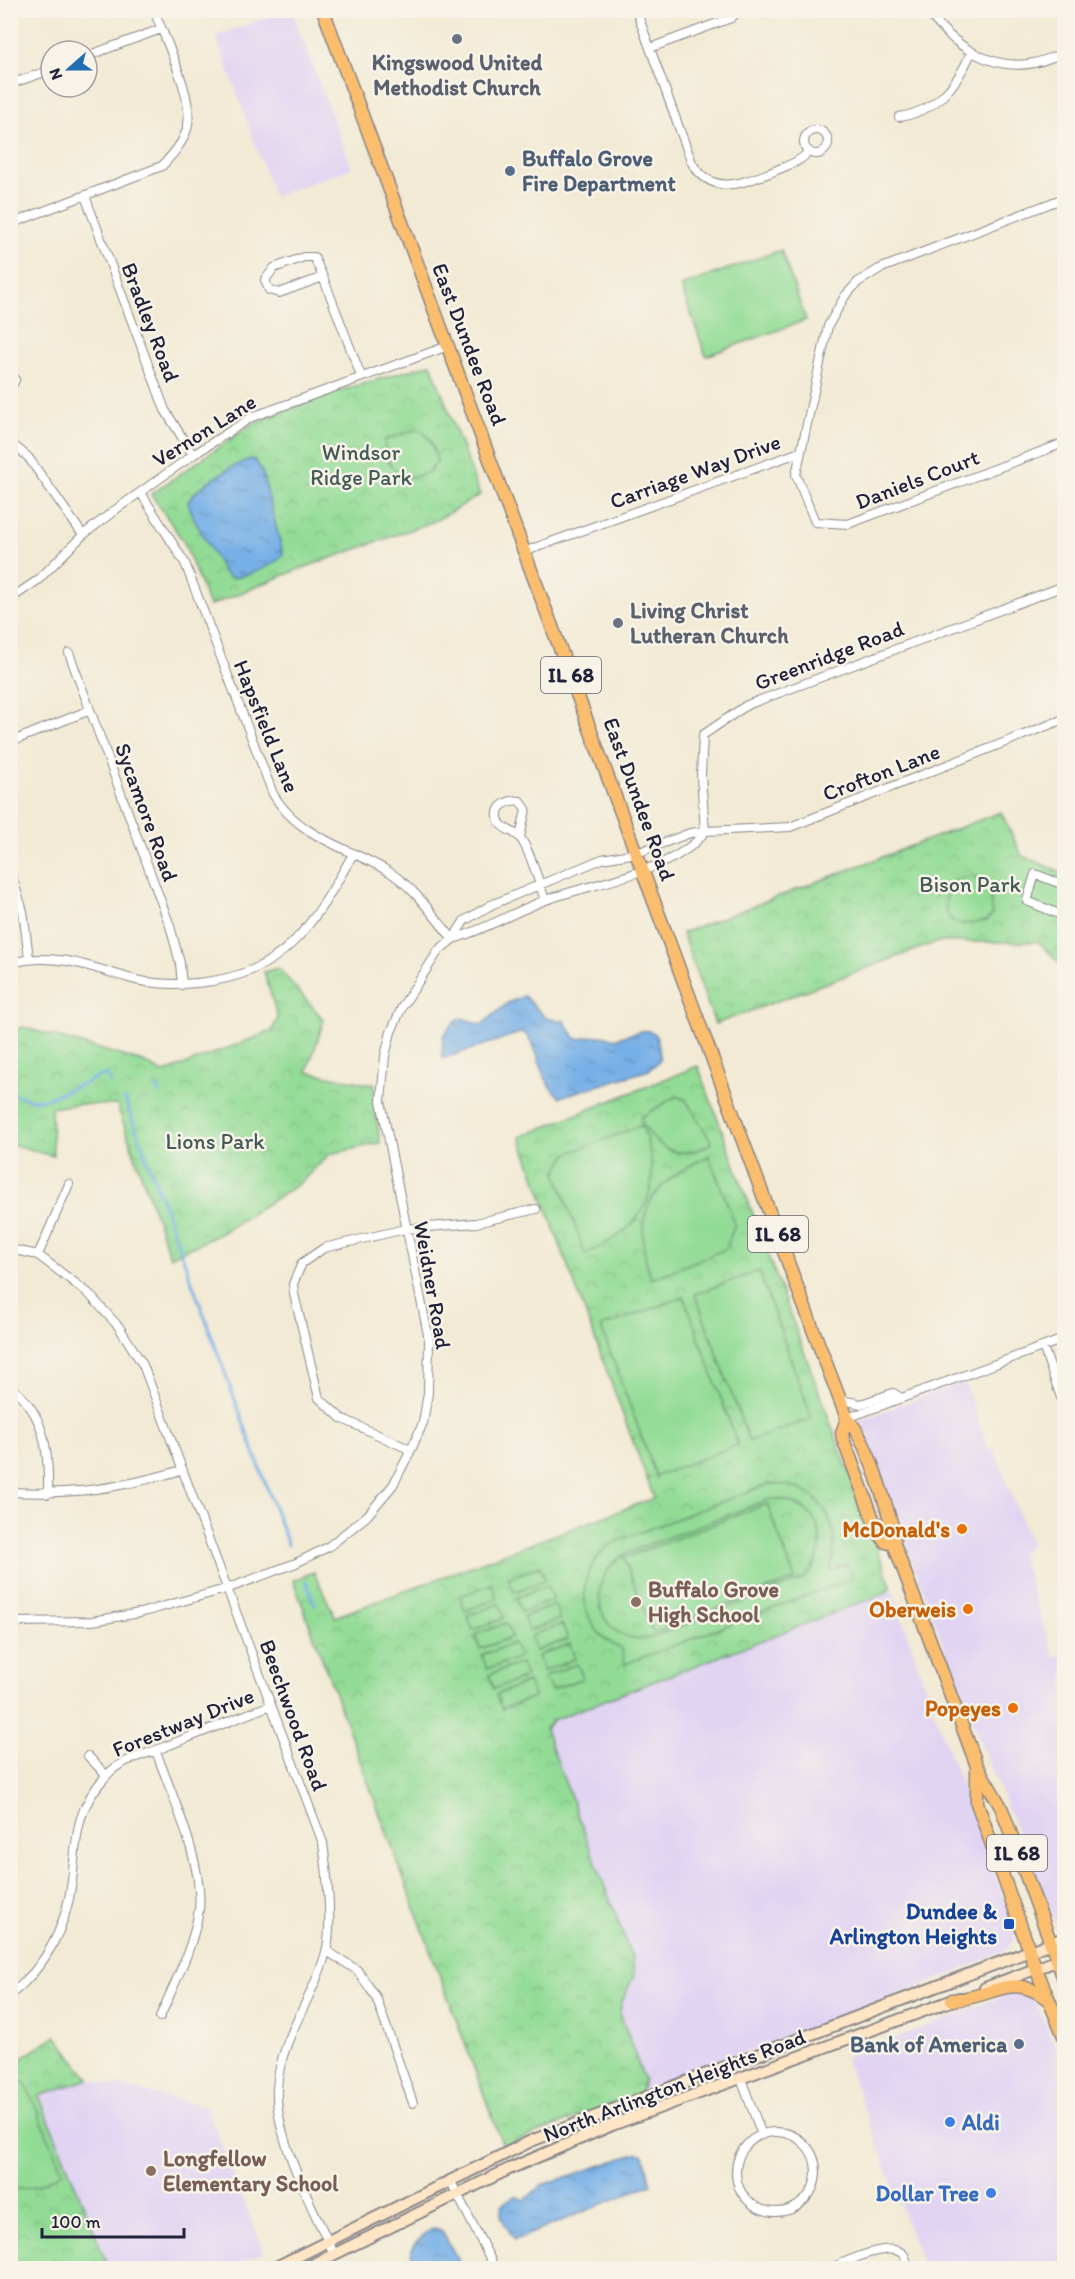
<svg xmlns="http://www.w3.org/2000/svg" width="1075" height="2279" font-family="Itim,sans-serif">
  <defs>
    <pattern id="park-crowns" width="20" height="18" patternUnits="userSpaceOnUse" patternTransform="scale(1.5)"><rect width="20" height="18" fill="#93dc96"/><path d="M2 6a3 3 0 1 1 6 0M12 15a3 3 0 1 1 6 0" fill="none" stroke="#7ebc82"/></pattern>
    <pattern id="water-ripples" width="26" height="14" patternUnits="userSpaceOnUse" patternTransform="scale(1.5)"><rect width="26" height="14" fill="#77b0e7"/><path d="M2 4q2-2 4 0t4 0M15 11q2-2 4 0t4 0" fill="none" stroke="#618fbc"/></pattern>
  </defs>
  <rect width="100%" height="100%" fill="#f7f3e8"/>
  <filter id="ink" filterUnits="userSpaceOnUse"><feTurbulence type="fractalNoise" baseFrequency=".0167" numOctaves="2"/><feDisplacementMap in="SourceGraphic" scale="12" xChannelSelector="R" yChannelSelector="G"/><feConvolveMatrix kernelMatrix="1 2 1 2 8 2 1 2 1" color-interpolation-filters="sRGB"/></filter>
  <filter id="wash" filterUnits="userSpaceOnUse"><feTurbulence type="fractalNoise" baseFrequency=".008" numOctaves="4" result="noise"/><feDisplacementMap in="SourceGraphic" scale="24" xChannelSelector="R" yChannelSelector="G"/><feGaussianBlur stdDeviation="1.35" result="paint"/><feColorMatrix in="noise" values="0 0 0 0 0 0 0 0 0 0 0 0 0 0 0 0 0 1.4 0 .05"/><feComposite in="paint" operator="in"/></filter>
  <g filter="url(#wash)">
    <rect width="100%" height="100%" fill="#f2ead4"/>
    <path fill="#e1d4f3" d="M289 10 292 11 352 168 274 196 216 36Z
      M698 1066 889 1580 931 1704 1014 1926 1015 1938 1004 1951 954 1973 503 2146 293 1580 314 1572 335 1617 654 1498 520 1137Z
      M964 1381 989 1450 994 1449 1031 1545 1020 1553 1054 1657 1064 1654V1945L981 1744 859 1421Z
      M1016 1991 1027 1994 1036 2002 1064 2068V2268H924L845 2058Z
      M89 2079 206 2106 264 2252 229 2268H109L39 2095Z"/>
    <path fill="url(#park-crowns)" stroke="#5a7f68" stroke-width="1.5" d="M431 364 480 495 435 521 297 570 209 606 184 542 151 494 254 423 338 391Z
      M1001 812 1022 856 1064 873V968L1039 942H937L715 1024 682 933Z
      M278 968 324 1020 307 1072 375 1085 374 1099 380 1143 330 1154 300 1183 216 1236 170 1257 117 1105 79 1104 51 1108 53 1156 11 1144V1032L23 1027 143 1062 163 1073 272 1031 278 1018 264 972Z
      M698 1066 891 1586 886 1593 553 1720 545 1729 632 1958 634 1975 621 2004 620 2013 644 2080 641 2093 503 2146 293 1580 314 1572 335 1617 654 1498 520 1137Z
      M56 2036 89 2079 39 2096 109 2268H11V2065Z"/>
    <path fill="#93dc96" stroke="#5a7f68" stroke-width="1.5" fill-rule="evenodd" d="M781 250 806 320 706 356 681 286Z
      M414 430C430 429 433 448 437 461L429 472 414 477C392 473 384 462 385 440Z
      M971 875 989 883 992 915 986 921C978 922 965 925 957 923 939 917 946 892 953 881Z
      M676 1096 686 1100 712 1143C679 1163 656 1150 640 1118Z
      M642 1125C666 1189 647 1228 585 1254L556 1172 567 1154Z
      M709 1156 735 1224 726 1249 651 1279C630 1214 649 1183 709 1156Z
      M759 1271 812 1418 749 1441 695 1294Z
      M684 1297 738 1445 656 1476 601 1327Z
      M769 1484C819 1482 845 1524 830 1570L847 1564 853 1578 625 1664 622 1649C574 1630 572 1564 617 1541ZM770 1499C818 1497 837 1546 803 1579L650 1638C595 1646 580 1576 629 1552Z
      M767 1504 795 1579 653 1633 624 1558Z
      M540 1566 545 1580 514 1592 508 1578Z
      M492 1584 497 1599 465 1611 460 1596Z
      M547 1585 553 1600 521 1612 516 1598Z
      M499 1604 504 1618 473 1630 467 1616Z
      M555 1605 560 1619 529 1631 523 1617Z
      M506 1623 512 1637 480 1649 475 1635Z
      M562 1624 568 1639 536 1651 531 1636Z
      M514 1643 519 1657 487 1669 482 1655Z
      M570 1644 575 1659 543 1671 538 1656Z
      M521 1663 526 1677 494 1689 489 1675Z
      M577 1664 583 1678 551 1690 545 1676Z
      M528 1682 534 1697 502 1709 496 1695Z
      M17 2080 26 2084 63 2172 37 2186 11 2190V2083Z"/>
    <path fill="url(#water-ripples)" stroke="#4c6991" stroke-width="1.5" d="M251 459 255 460 262 471 283 554C276 567 245 576 231 578L224 573 196 523 188 503C192 489 236 463 251 459Z
      M524 996 546 1018 564 1021 576 1039C584 1039 592 1035 600 1036 606 1036 612 1040 618 1038 647 1029 659 1021 660 1060L649 1070 560 1097C538 1081 542 1048 523 1032L442 1059 443 1036 454 1022 462 1018 481 1025 508 1003Z
      M638 2153 644 2155 651 2184 515 2240C503 2223 490 2206 516 2196L524 2200 542 2185Z
      M433 2228 441 2230 463 2268H414C407 2244 414 2243 433 2228Z"/>
    <g fill="none" stroke-linecap="round" stroke-linejoin="round">
      <path stroke="#77b0e7" stroke-width="3" d="M157 1087 160 1093
        M10 1093 32 1100 46 1099 106 1074 111 1083
        M125 1099 288 1545
        M306 1581 315 1605"/>
    </g>
  </g>
  <g filter="url(#ink)">
    <g fill="none" stroke-linecap="round" stroke-linejoin="round">
      <defs>
        <path id="street" d="M636 10 692 163C713 197 742 183 772 172 785 166 800 163 809 151
          M927 10C951 44 991 72 1034 63 1044 61 1055 56 1064 53
          M650 48 731 18 740 10
          M87 56 161 29
          M10 84 51 70
          M899 117C936 111 956 87 971 53
          M804 142a12 12 0 1 1 24 0a12 12 0 1 1-24 0Z
          M85 196 165 410 193 455
          M1064 198 879 269 858 282 845 296 828 326 796 475 815 522 848 524 1064 443
          M10 224 162 166C171 156 181 146 186 132 198 104 165 40 154 10
          M304 257H314L323 277 279 293 269 290 265 280 274 268Z
          M323 277 361 376
          M10 372 15 380 10 389
          M10 442 28 457 83 535
          M141 493 185 563 273 794C298 837 345 846 386 870 413 885 433 916 453 939
          M526 551 800 452
          M1064 586 747 705 703 735 701 776 705 831 790 827 1064 719
          M10 599 38 580 83 535 115 510 193 455 252 417 448 346
          M69 653 170 926 180 963 182 985
          M10 742 90 710
          M520 837 526 809 520 801C510 799 496 805 498 817 499 830 515 830 521 839 532 855 538 881 545 900
          M10 871 23 911 29 958
          M1064 885 1035 874 1027 901 1064 916
          M10 963C52 952 86 965 125 977 149 985 173 985 197 983 285 975 313 925 353 854
          M10 1249 38 1255 88 1293 119 1327 143 1365 323 1843C327 1869 333 1927 326 1952 314 1998 280 2038 277 2088 274 2137 313 2209 334 2254
          M38 1255 69 1184
          M1043 1347 1064 1406
          M10 1387C46 1412 49 1454 48 1494
          M841 1400 861 1404 893 1393 900 1397
          M847 1418 1064 1339
          M411 1450 341 1418 319 1398 294 1294 293 1284 302 1263 324 1248 405 1229 476 1223 536 1209
          M10 1492C75 1495 120 1488 182 1470
          M10 1622 92 1621 140 1613 229 1588 296 1563 328 1547 367 1516 393 1485 411 1450 423 1423 428 1393 429 1340 381 1101 385 1056 391 1032 402 1007 439 950 453 939 464 921 491 905 602 859 637 853 690 833 705 831C679 871 588 884 543 901 512 913 484 930 453 939
          M156 1751C171 1794 204 1864 199 1909 194 1946 175 1982 160 2017
          M88 1756 106 1775
          M327 1951 357 1970 376 1997 413 2103
          M10 1995C47 1966 66 1927 72 1881 77 1838 74 1810 107 1775 121 1759 145 1755 164 1747 200 1733 235 1719 271 1705
          M741 2079 762 2135
          M736 2172a40 40 0 1 1 80 0a40 40 0 1 1-80 0Z
          M450 2180 495 2268
          M830 2268C847 2262 890 2239 904 2255 906 2258 907 2265 909 2268"/>
        <path id="secondary" d="M985 1988 1064 1958
          M274 2268 531 2141 1064 1938
          M306 2268 509 2169 612 2125 959 1998"/>
        <path id="primary" d="M323 10 812 1327 847 1418C868 1441 884 1500 894 1532V1544L977 1766 1001 1807 1064 1979
          M847 1418 842 1433 843 1439 878 1532 886 1542 894 1544
          M977 1768V1803L1036 1969 1064 2036
          M952 2000C995 1998 1010 1970 1049 2000"/>
      </defs>
      <use href="#street" stroke="#8a8688" stroke-width="10"/>
      <use href="#secondary" stroke="#8a8688" stroke-width="14"/>
      <use href="#primary" stroke="#8a8688" stroke-width="15"/>
      <use href="#street" stroke="#fff" stroke-width="8"/>
      <use href="#secondary" stroke="#fde5c5" stroke-width="10"/>
      <use href="#primary" stroke="#fbbd6e" stroke-width="12"/>
    </g>
  </g>
  <g fill="#6b7280" stroke="#f7f3e8" stroke-width="2">
    <circle cx="457" cy="39" r="6"/>
    <circle cx="618" cy="623" r="6"/>
  </g>
  <g fill="#5c6f8a" stroke="#f7f3e8" stroke-width="2">
    <circle cx="510" cy="171" r="6"/>
    <circle cx="1019" cy="2044" r="6"/>
  </g>
  <g fill="#e8710a" stroke="#f7f3e8" stroke-width="2">
    <circle cx="962" cy="1529" r="6"/>
    <circle cx="968" cy="1609" r="6"/>
    <circle cx="1013" cy="1708" r="6"/>
  </g>
  <g fill="#8d6e63" stroke="#f7f3e8" stroke-width="2">
    <circle cx="636" cy="1602" r="6"/>
    <circle cx="151" cy="2171" r="6"/>
  </g>
  <rect fill="#1a4fb4" stroke="#f7f3e8" stroke-width="2" x="1003" y="1918" width="12" height="12" rx="3"/>
  <g fill="#3f7fe0" stroke="#f7f3e8" stroke-width="2">
    <circle cx="950" cy="2122" r="6"/>
    <circle cx="991" cy="2193" r="6"/>
  </g>
  <g text-anchor="middle" stroke-width="5" stroke-linejoin="round" paint-order="stroke">
    <g fill="#f7f3e8" stroke="#62616f" stroke-width="1.5">
      <rect x="541" y="657" width="60" height="36" rx="4.5"/>
      <rect x="748" y="1216" width="60" height="36" rx="4.5"/>
      <rect x="987" y="1835" width="60" height="36" rx="4.5"/>
    </g>
    <g font-size="21" font-weight="bold" fill="#22223b">
      <text x="571" y="682">IL 68</text>
      <text x="778" y="1241">IL 68</text>
      <text x="1017" y="1860">IL 68</text>
    </g>
    <g font-size="22" font-weight="bold" fill="#5b616d" stroke="#f7f3e8">
      <text x="457" y="70">Kingswood United<tspan x="457" dy="25">Methodist Church</tspan></text>
      <text x="630" y="618" text-anchor="start">Living Christ<tspan x="630" dy="25">Lutheran Church</tspan></text>
    </g>
    <g font-size="22" font-weight="bold" fill="#4e5e75" stroke="#f7f3e8" text-anchor="start">
      <text x="522" y="166">Buffalo Grove<tspan x="522" dy="25">Fire Department</tspan></text>
      <text x="1007" y="2052" text-anchor="end">Bank of America</text>
    </g>
    <g font-size="22" fill="#22223b" stroke="#f7f3e8">
      <text transform="translate(151 322) rotate(69)" y="8">Bradley Road</text>
      <text transform="translate(470 344) rotate(69)" y="8">East Dundee Road</text>
      <text transform="translate(204 430) rotate(-32)" y="8">Vernon Lane</text>
      <text transform="translate(695 471) rotate(-20)" y="8">Carriage Way Drive</text>
      <text transform="translate(917 479) rotate(-21)" y="8">Daniels Court</text>
      <text transform="translate(829 655) rotate(-21)" y="8">Greenridge Road</text>
      <text transform="translate(267 726) rotate(68)" y="8">Hapsfield Lane</text>
      <text transform="translate(881 772) rotate(-21)" y="8">Crofton Lane</text>
      <text transform="translate(640 799) rotate(70)" y="8">East Dundee Road</text>
      <text transform="translate(147 812) rotate(70)" y="8">Sycamore Road</text>
      <text transform="translate(433 1285) rotate(80)" y="8">Weidner Road</text>
      <text transform="translate(294 1715) rotate(70)" y="8">Beechwood Road</text>
      <text transform="translate(183 1722) rotate(-22)" y="8">Forestway Drive</text>
      <text transform="translate(674 2085) rotate(-21)" y="8">North Arlington Heights Road</text>
    </g>
    <g font-size="22" fill="#445a56" stroke="#f7f3e8">
      <text x="361" y="460">Windsor<tspan x="361" dy="25">Ridge Park</tspan></text>
      <text x="970" y="892">Bison Park</text>
      <text x="215" y="1149">Lions Park</text>
    </g>
    <g font-size="22" font-weight="bold" fill="#c56008" stroke="#f7f3e8" text-anchor="end">
      <text x="950" y="1537">McDonald's</text>
      <text x="956" y="1617">Oberweis</text>
      <text x="1001" y="1716">Popeyes</text>
    </g>
    <g font-size="22" font-weight="bold" fill="#785e54" stroke="#f7f3e8" text-anchor="start">
      <text x="648" y="1597">Buffalo Grove<tspan x="648" dy="25">High School</tspan></text>
      <text x="163" y="2166">Longfellow<tspan x="163" dy="25">Elementary School</tspan></text>
    </g>
    <g font-size="22" font-weight="bold" fill="#164399" stroke="#f7f3e8" text-anchor="end">
      <text x="997" y="1919">Dundee &amp;<tspan x="997" dy="25">Arlington Heights</tspan></text>
    </g>
    <g font-size="22" font-weight="bold" fill="#366cbe" stroke="#f7f3e8" text-anchor="start">
      <text x="962" y="2130">Aldi</text>
      <text x="979" y="2201" text-anchor="end">Dollar Tree</text>
    </g>
  </g>
  <rect width="1075" height="2279" fill="none" stroke="#f7f3e8" stroke-width="36"/>
  <g transform="translate(69 69) rotate(249)"><circle r="28" fill="#f7f3e8" stroke="#a29fa3" stroke-width="1.5"/>
  <path d="M0-4.5L10 22L0 15L-10 22Z" fill="#1f6fb2"/>
  <text y="-9" font-size="16" font-weight="bold" text-anchor="middle" fill="#22223b">N</text>
  </g>
  <path d="M42 2228v9h142v-9" fill="none" stroke="#22223b" stroke-width="3"/>
  <text x="51" y="2228" font-size="18" fill="#22223b" stroke="#f7f3e8" stroke-width="4.5" paint-order="stroke">100 m</text>
</svg>
